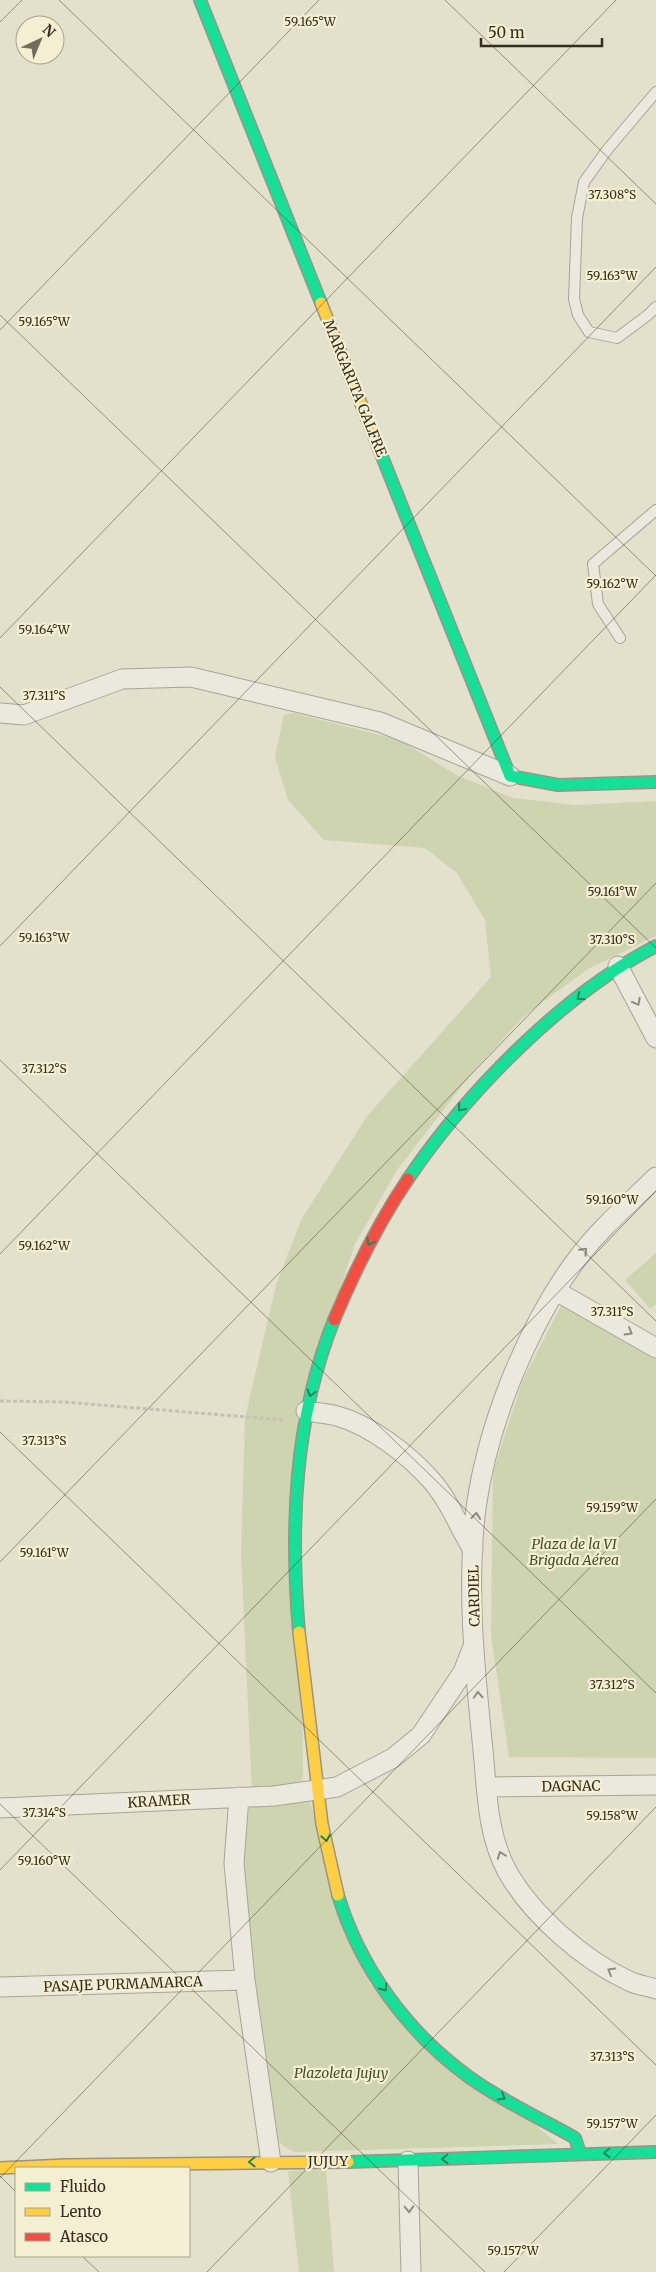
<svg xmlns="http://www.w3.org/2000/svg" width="656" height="2272" font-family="Merriweather,serif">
  <rect width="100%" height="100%" fill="#e3e0cc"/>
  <path fill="#ced4af" d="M293 713 400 740 456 775 513 798 575 805 656 801V936L588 969 524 1016 472 1073 397 1170 355 1244 298 1415 303 1777 298 1787 252 1793 241 1553 245 1418 276 1285 302 1218 368 1115 491 977 485 920 457 873 425 848 324 840 288 800 275 757 284 715Z
    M656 1253V1304L650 1309 625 1280Z
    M563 1302 656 1359V1758L509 1757 491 1635 493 1471 523 1380Z
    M308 1797 370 1984 558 2144 295 2152C280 2145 274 2139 270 2123L245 1897C243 1868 240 1833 250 1806Z
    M326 2170 334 2272H299L288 2171Z"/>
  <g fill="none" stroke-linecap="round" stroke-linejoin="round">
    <defs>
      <path id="lane" d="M656 92 607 150 584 182 577 218 574 299 578 315 589 332 617 338 648 315 656 307
        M620 638 598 604 593 564 656 510"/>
      <path id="street" d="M0 713 24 715 122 679 191 677 380 722 510 776
        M618 966 656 1038
        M656 1177C630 1203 599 1229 577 1259 550 1295 528 1338 511 1380 495 1420 482 1465 476 1508 466 1588 475 1671 483 1750 487 1791 487 1834 507 1871 531 1914 583 1960 629 1981 637 1985 647 1986 656 1989
        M556 1291 656 1348
        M306 1411C316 1413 327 1413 337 1416 370 1425 408 1454 431 1480 449 1500 459 1527 473 1550
        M486 1787 656 1785
        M239 1797 234 1863 245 1980 271 2162
        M0 1808 274 1796 337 1787 393 1758 421 1735 463 1672 472 1649
        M0 1987 245 1980
        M408 2161 411 2272"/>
      <path id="fast" d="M200 0 321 303
        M379 449 510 776 558 785 656 782
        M408 1179C467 1092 563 994 656 946
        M299 1632C290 1526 294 1420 334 1320
        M338 1895C360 1968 408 2033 469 2077 502 2101 540 2118 575 2138L580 2153
        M348 2162 656 2152"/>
      <path id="slow" d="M321 303 379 449
        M299 1632 322 1824 338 1895
        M0 2168 66 2165 348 2162"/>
      <path id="jam" d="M334 1320C355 1270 378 1223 408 1179"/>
    </defs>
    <use href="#lane" stroke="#a8a496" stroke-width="12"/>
    <use href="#street" stroke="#a8a496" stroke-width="21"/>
    <use href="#fast" stroke="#989486" stroke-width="14"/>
    <use href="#slow" stroke="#989486" stroke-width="14"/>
    <use href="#jam" stroke="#989486" stroke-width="14"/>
    <path stroke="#c4c1b5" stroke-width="3" stroke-dasharray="4 2.5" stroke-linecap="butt" d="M0 1401 64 1402 284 1420"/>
    <use href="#lane" stroke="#ebe9de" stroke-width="10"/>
    <use href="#street" stroke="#ebe9de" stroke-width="19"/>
    <use href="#fast" stroke="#16e098" stroke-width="11"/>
    <use href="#slow" stroke="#ffcf43" stroke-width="11"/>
    <use href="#jam" stroke="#f24e42" stroke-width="11"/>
  </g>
  <defs><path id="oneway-chevron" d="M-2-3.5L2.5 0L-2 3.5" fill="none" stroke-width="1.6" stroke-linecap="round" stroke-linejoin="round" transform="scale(1.25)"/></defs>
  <g stroke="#26865b">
    <use href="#oneway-chevron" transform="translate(580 997) rotate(142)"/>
    <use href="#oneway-chevron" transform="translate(461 1108) rotate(131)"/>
    <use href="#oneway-chevron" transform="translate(370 1242) rotate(118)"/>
    <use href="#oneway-chevron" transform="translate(311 1393) rotate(105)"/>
    <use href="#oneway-chevron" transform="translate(326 1838) rotate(80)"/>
    <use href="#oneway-chevron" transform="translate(384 1988) rotate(55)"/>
    <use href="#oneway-chevron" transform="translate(502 2097) rotate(30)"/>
    <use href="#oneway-chevron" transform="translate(607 2153) rotate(179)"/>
    <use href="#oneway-chevron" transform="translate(445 2159) rotate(178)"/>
    <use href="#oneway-chevron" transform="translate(252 2162) rotate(179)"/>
  </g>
  <g stroke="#918b7e">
    <use href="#oneway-chevron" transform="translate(637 1002) rotate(62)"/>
    <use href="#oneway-chevron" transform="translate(584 1251) rotate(-47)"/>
    <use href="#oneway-chevron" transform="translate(629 1332) rotate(30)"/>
    <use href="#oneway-chevron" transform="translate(476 1516) rotate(-85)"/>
    <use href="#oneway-chevron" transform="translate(478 1695) rotate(-93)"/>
    <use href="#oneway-chevron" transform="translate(501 1855) rotate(-111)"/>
    <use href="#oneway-chevron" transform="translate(611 1971) rotate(-150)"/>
    <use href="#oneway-chevron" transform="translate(409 2209) rotate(88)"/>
  </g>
  <path fill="none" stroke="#372d1e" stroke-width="1" stroke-opacity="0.45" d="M59 0 656 576M445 0 656 204M0 22 22 0M0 315 656 948M0 330 319 0M0 638 616 0M0 687 656 1321M0 946 656 267M0 1060 656 1693M0 1254 656 575M0 1432 656 2065M0 1562 656 883M0 1804 485 2272M0 1870 656 1191M0 2176 16 2192M0 2178 656 1499M82 2256 99 2272M207 2272 656 1807M504 2272 656 2115"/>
  <g text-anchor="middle" stroke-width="4.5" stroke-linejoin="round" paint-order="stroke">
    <g font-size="14" fill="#372d1e" stroke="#f4efd3">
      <text transform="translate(355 388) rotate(68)" y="5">MARGARITA GALFRE</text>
      <text transform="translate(474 1596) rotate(-91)" y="5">CARDIEL</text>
      <text transform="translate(571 1786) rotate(-1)" y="5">DAGNAC</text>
      <text transform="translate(159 1801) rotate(-3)" y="5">KRAMER</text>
      <text transform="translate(123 1984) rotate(-2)" y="5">PASAJE PURMAMARCA</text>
      <text x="328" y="2166">JUJUY</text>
    </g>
    <g font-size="14" font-style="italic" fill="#415226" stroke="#f4efd3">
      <text x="574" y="1549">Plaza de la VI<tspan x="574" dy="16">Brigada Aérea</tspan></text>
      <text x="341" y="2078">Plazoleta Jujuy</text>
    </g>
  </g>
  <g font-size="12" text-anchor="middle" fill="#372d1e" stroke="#f4efd3" stroke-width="4.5" stroke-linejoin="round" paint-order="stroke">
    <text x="310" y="26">59.165°W</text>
    <text x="612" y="199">37.308°S</text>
    <text x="612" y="280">59.163°W</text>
    <text x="44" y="326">59.165°W</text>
    <text x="612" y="588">59.162°W</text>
    <text x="44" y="634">59.164°W</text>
    <text x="44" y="700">37.311°S</text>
    <text x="612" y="896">59.161°W</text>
    <text x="44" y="942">59.163°W</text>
    <text x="612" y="944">37.310°S</text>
    <text x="44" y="1073">37.312°S</text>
    <text x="612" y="1204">59.160°W</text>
    <text x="44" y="1250">59.162°W</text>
    <text x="612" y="1316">37.311°S</text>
    <text x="44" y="1445">37.313°S</text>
    <text x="612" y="1512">59.159°W</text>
    <text x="44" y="1557">59.161°W</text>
    <text x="612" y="1689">37.312°S</text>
    <text x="44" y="1817">37.314°S</text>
    <text x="612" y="1820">59.158°W</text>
    <text x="44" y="1865">59.160°W</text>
    <text x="612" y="2061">37.313°S</text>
    <text x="612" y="2128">59.157°W</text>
    <text x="513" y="2255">59.157°W</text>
  </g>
  <rect x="15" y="2167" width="175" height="90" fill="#f4efd3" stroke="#a8a18b"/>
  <rect x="25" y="2183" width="25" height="8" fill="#16e098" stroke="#a8a18b"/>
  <text x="60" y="2192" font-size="15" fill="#372d1e">Fluido</text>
  <rect x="25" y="2208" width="25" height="8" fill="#ffcf43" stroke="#a8a18b"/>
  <text x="60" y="2217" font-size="15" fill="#372d1e">Lento</text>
  <rect x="25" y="2233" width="25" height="8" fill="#f24e42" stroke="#a8a18b"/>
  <text x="60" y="2242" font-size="15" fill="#372d1e">Atasco</text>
  <g transform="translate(40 40) rotate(44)"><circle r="24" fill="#f4efd3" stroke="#a8a18b"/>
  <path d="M0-4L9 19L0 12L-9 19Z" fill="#736c5b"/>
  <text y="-8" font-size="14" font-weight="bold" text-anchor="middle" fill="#372d1e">N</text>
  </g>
  <path d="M481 38v8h121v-8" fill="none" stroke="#372d1e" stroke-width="2.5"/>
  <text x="488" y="38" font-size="15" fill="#372d1e" stroke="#f4efd3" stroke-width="4" paint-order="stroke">50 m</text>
</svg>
